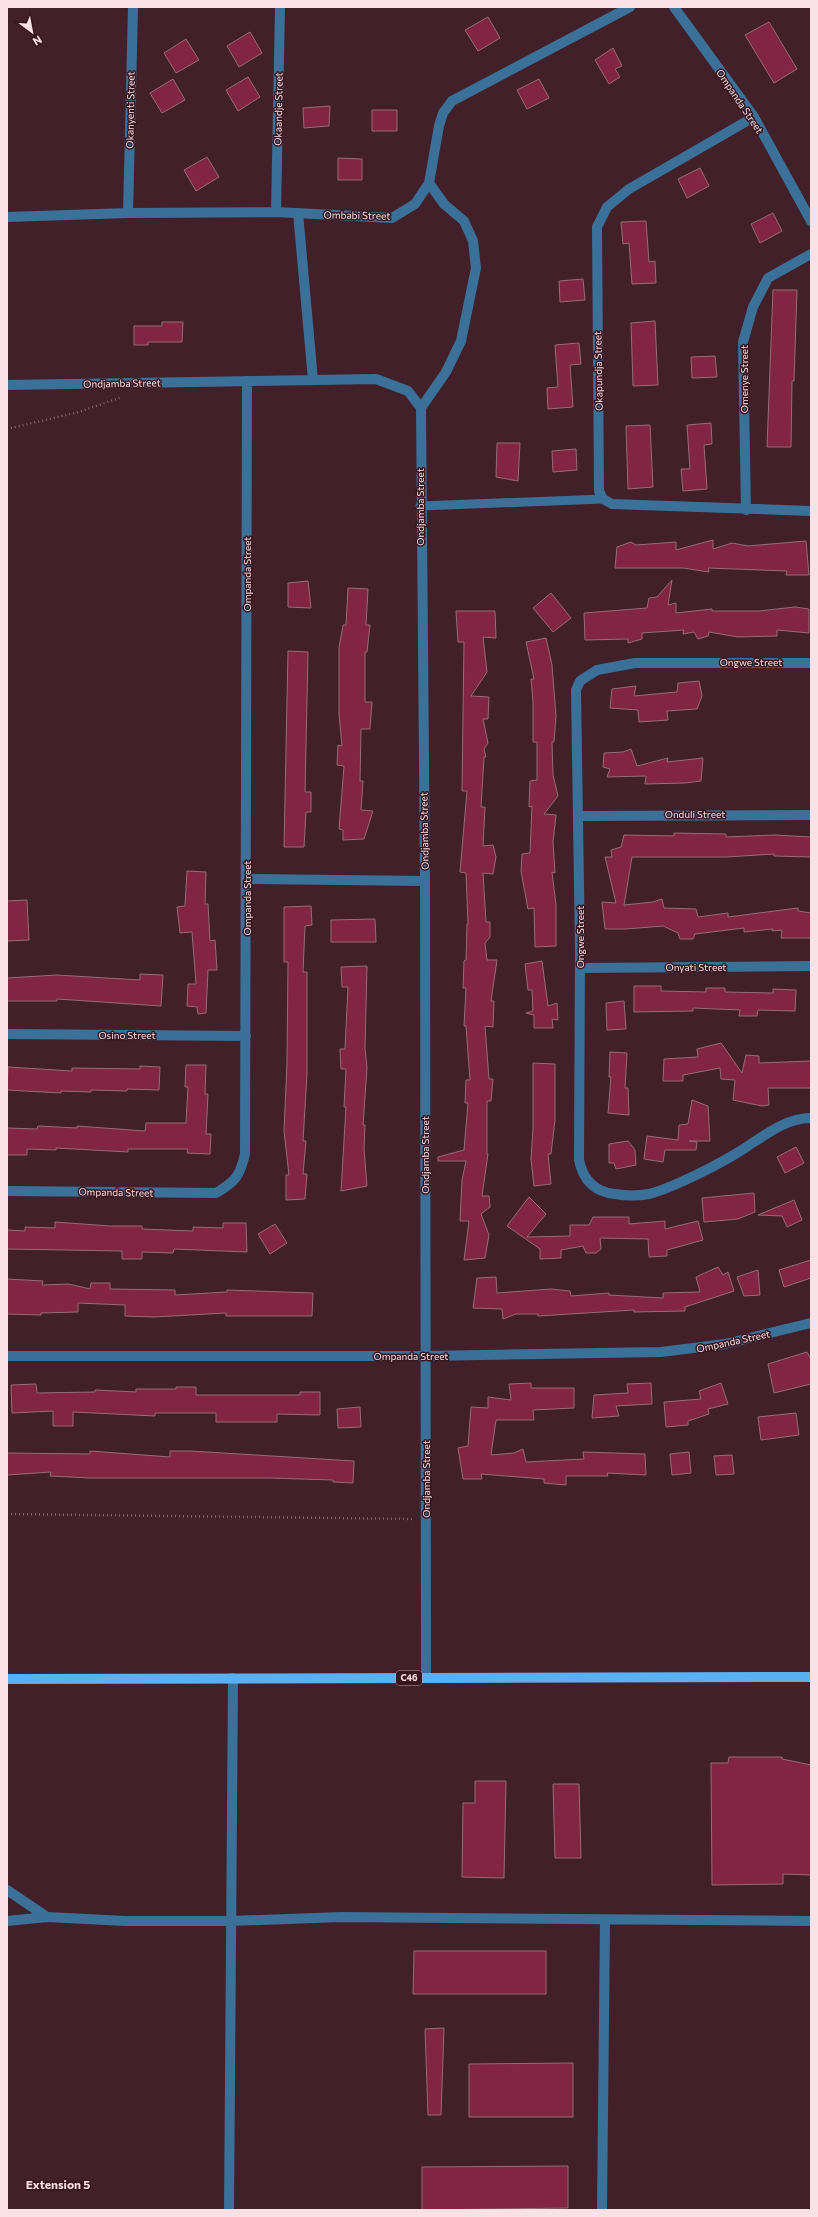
<svg xmlns="http://www.w3.org/2000/svg" width="818" height="2217" font-family="Commissioner,sans-serif">
  <rect width="100%" height="100%" fill="#422029"/>
  <path fill="#822444" stroke="#956d76" d="M488 17 500 38 478 51 465 30Z
    M769 22 797 69 774 83 745 35Z
    M250 32 262 53 239 67 227 46Z
    M186 39 199 60 176 73 164 53Z
    M613 48 622 66 615 69 620 77 609 84 595 60Z
    M248 77 260 97 238 111 226 90Z
    M173 79 185 100 162 113 150 93Z
    M539 79 549 98 527 109 517 90Z
    M330 106 329 126 304 128 303 108Z
    M372 110H397V131H372Z
    M207 157 219 177 196 191 184 170Z
    M338 158 362 159V180H338Z
    M700 168 709 186 687 198 678 179Z
    M773 213 782 231 760 243 751 224Z
    M646 221 649 262 655 261 656 283 632 284 629 243 623 244 621 222Z
    M583 279 585 300 560 302 559 281Z
    M773 290H797L794 381H792L791 447H767Z
    M655 321 658 385 633 386 631 323Z
    M162 322H183L182 342H148V345H134V326H162Z
    M579 343 581 364 570 365 573 407 548 409 547 388 558 387 555 345Z
    M715 356 717 377 692 378 691 357Z
    M711 423 712 444 704 445 707 489 683 491 681 469H690L687 425Z
    M650 425 653 487 628 489 626 426Z
    M497 443H520L518 481 496 477Z
    M576 449 577 470 553 472 552 451Z
    M713 540V549L732 543 748 546 806 541 809 575H786L787 571 708 568 709 572 683 568H615L617 547 631 542 636 545 676 542V550Z
    M672 580 668 605 676 603V613L712 609V611H759L795 607 809 609V633L777 630V636L738 637 709 632 708 636 698 639 694 632 683 634 684 630 642 633V639L628 643V639L585 640 584 613 647 608 649 598 657 597Z
    M308 581 311 608 288 607V583Z
    M348 588 368 589 366 625H370L367 652H365V702H372L370 729H361L360 781H363L361 810 373 811 364 839 343 840V830L339 829 344 766 337 765 338 745 342 746 339 714V648L343 625H346Z
    M551 593 571 618 553 632 533 608Z
    M456 611H495L496 638 483 637 487 672 471 696 489 697 488 719H483L488 743 484 749 486 757H484L481 807H485L483 846 493 845 496 857 493 874 483 873 486 922H490V937L485 943 487 960H497L491 1001H494L493 1027 485 1026 489 1079H493L491 1101H487V1154H488L482 1196H489L490 1207 481 1214 489 1235 485 1258 464 1260 469 1221H460L462 1180 466 1161H438V1157L464 1150 468 1103H465L466 1080H470L466 1026H464L466 988H463L464 961 466 960 467 924H468L466 873 460 872 467 791H462L464 642H458Z
    M546 638 552 665 556 716 554 742H552L553 775 558 796 544 814 556 815 553 842 555 873 552 872 556 905V946L535 947 534 908 528 909 521 871 522 854 530 853 532 806 529 807 530 781 537 780V742H533V701L531 679H534L526 642Z
    M288 651 308 652 305 792H311V812H306L304 847H284Z
    M699 681 702 696 697 709 667 711 668 720 639 722 638 710 610 708 612 689 636 686 634 696 677 692 678 683Z
    M631 749 637 766 668 758 667 762 703 758 701 781 685 783 645 784 646 776 607 777 610 769 603 767 604 753 623 752Z
    M674 833 726 834V837L775 835 811 837V857L774 856V854L726 857H632L624 905 653 902 662 899 664 908 696 909 698 917 728 913V917L798 908V911L811 913V938H781L782 930 772 931 773 929 744 932V928L695 934 693 939H680L678 933 663 926 626 929H605L602 902 616 903 605 857H612L611 850 621 847 624 835 674 836Z
    M187 871 206 872 205 904H208L210 941 215 940 217 970H208L206 1013 198 1014 197 1007 187 1006 188 984H196L192 932 180 933 177 907 185 906Z
    M27 900 29 940 7 941V901Z
    M311 906 312 925 305 926 303 972H307V1074L303 1141H306L303 1174H307L305 1199 286 1200V1175H289L284 1131 287 1063 288 962H284V907Z
    M375 919 376 942H331V920Z
    M542 961 548 1006 557 1003 558 1020 552 1019 553 1028H534V1015L526 1013 533 1011 532 990H528L525 964Z
    M367 966 365 1048 367 1068 363 1125H365L364 1149 367 1186 341 1191 346 1107H344L346 1069H341L340 1049H345L348 987H342L341 967Z
    M140 974 163 975 161 1006 57 999V1001H7V978L57 975 140 980Z
    M634 986H661V991L706 992V988H725V992L773 993V989L796 990 795 1011 758 1010 757 1016H739L740 1010 693 1008V1011L634 1012Z
    M624 1001 626 1029 607 1030 606 1003Z
    M721 1043 742 1073 746 1055 759 1056V1063L811 1061V1088H768L769 1105 762 1106 733 1100 735 1080 721 1079 720 1068 683 1075V1081H663L664 1059 698 1057 697 1049Z
    M610 1052 627 1053 625 1088H628L629 1115 608 1113 611 1077H609Z
    M533 1063 555 1064V1120L551 1154H548L551 1184 534 1186 531 1159 533 1128Z
    M186 1065H206L205 1094H208L206 1134H211L210 1154 187 1153 188 1149H128V1152L56 1148V1150L27 1149V1155H7V1128L37 1129 38 1126 77 1128V1126L145 1131 146 1123H186L188 1087H185Z
    M140 1066 160 1067 159 1090 127 1089V1091L91 1090V1092L61 1091V1093L7 1090 8 1067 72 1071V1068L140 1069Z
    M692 1100 708 1106 710 1141H689L697 1142 696 1150H665L663 1162 644 1159 647 1136 678 1140 679 1125 688 1124Z
    M628 1141 635 1150 636 1165 616 1169 614 1163H609V1144Z
    M796 1147 804 1163 785 1173 777 1157Z
    M754 1193 755 1212 738 1219 704 1222 702 1198Z
    M529 1197 546 1214 527 1237 570 1236V1225H589L593 1217H629V1224L665 1221V1229L698 1221 703 1240 667 1250V1256L649 1257 648 1239 600 1238 601 1249 596 1253H586L583 1246 561 1250V1258L540 1259V1249L507 1226Z
    M794 1200 802 1220 787 1227 782 1216 758 1215Z
    M55 1222 110 1226H142V1229L193 1231V1227L223 1228V1223H246L247 1252 174 1249 173 1253 142 1252V1259H122V1251L7 1249V1230L25 1231V1227L55 1228Z
    M275 1224 287 1243 270 1254 258 1234Z
    M811 1260V1278L784 1287 779 1270Z
    M718 1267 723 1275 728 1272 734 1291 685 1307V1311L634 1312V1310L538 1316V1314H516L503 1319 502 1309 473 1308 477 1278 496 1277 497 1293 551 1289 570 1291 571 1296 609 1293V1295L663 1298V1293L700 1292 696 1277Z
    M758 1270 760 1295 744 1296 737 1277Z
    M7 1279 43 1281 42 1285 69 1284 90 1289 91 1283H110V1289L175 1290V1295L227 1292V1290L313 1293 312 1316H226V1313L154 1317 125 1316V1305L78 1303V1312L41 1313V1315L7 1314Z
    M807 1352 811 1359V1384L774 1393 768 1364Z
    M531 1383V1388H574V1408L533 1410 534 1420H496L491 1455 514 1453 523 1449 526 1462 584 1459 583 1452 645 1454 646 1475 607 1473 608 1476H566V1485L544 1483V1479L481 1474 482 1479H463L458 1448 468 1446 471 1407 488 1408V1397L511 1400 509 1384Z
    M651 1383 652 1404 616 1406 619 1416 592 1418 594 1395 628 1393 627 1384Z
    M721 1383 728 1404 708 1409 709 1414 688 1421V1425L666 1427 664 1402 701 1399 699 1391Z
    M36 1384 37 1393 95 1392V1390L136 1392V1389H176V1387H196V1395H300V1392H320V1415L277 1414V1422H216V1413H155V1416L135 1415 73 1412V1426H53V1411L12 1413 11 1385Z
    M360 1407 361 1427 338 1428 337 1409Z
    M796 1413 799 1435 761 1440 758 1417Z
    M90 1451 170 1457V1451H190L354 1461 353 1483 333 1482V1480L269 1478H90L50 1476 51 1472 7 1475V1453L90 1454Z
    M689 1452 691 1473 672 1475 670 1454Z
    M732 1455 734 1474 716 1475 714 1456Z
    M729 1757H782V1759L811 1765V1875L783 1874V1884L712 1885 711 1763H728Z
    M475 1781H506L504 1878 462 1877 463 1803H475Z
    M553 1784H579L581 1858H555Z
    M414 1951H546V1994H413Z
    M444 2028 441 2115H428L425 2029Z
    M573 2063V2117H469V2064Z
    M568 2166V2208L422 2210V2167Z"/>
  <g fill="none" stroke-linecap="round" stroke-linejoin="round">
    <path stroke="#84666d" stroke-width="2.5" stroke-dasharray="1 3" stroke-linecap="butt" d="M7 429 79 412 122 397
      M7 1514 414 1519"/>
    <path stroke="#3b7099" stroke-width="9" d="M420 506 603 499"/>
    <path stroke="#3b7099" stroke-width="10" d="M674 7 754 117 811 221
      M754 117 629 189 607 207 597 227 599 491 603 499 612 504 811 511
      M276 212 280 7
      M128 213 133 7
      M298 213 313 380
      M7 217 128 213 276 212 392 218 415 204 429 183 439 126 443 113 452 101 630 7
      M7 385 376 379 408 391 421 408 425 881 426 1678
      M421 408 446 372 461 341 476 268 473 241 464 221 444 204 429 183
      M746 510 743 342 753 307 768 278 811 254
      M811 663H635L597 670 580 681 576 690 580 950 579 1160C583 1180 595 1192 615 1194 626 1196 637 1196 649 1194 675 1187 722 1163 745 1148 765 1135 786 1118 811 1118
      M579 816 811 815
      M247 879 425 881
      M580 968 811 966
      M7 1034 246 1036
      M7 1191 216 1193C235 1182 240 1176 245 1154L247 381
      M7 1356H426L661 1352 725 1344 811 1323
      M7 1890 47 1917 125 1921H230L341 1917 811 1921
      M7 1921 47 1917
      M229 2210 233 1678
      M602 2210 605 1920"/>
    <path stroke="#59b1f4" stroke-width="10" d="M7 1679 811 1677"/>
  </g>
  <g text-anchor="middle" stroke-width="3" stroke-linejoin="round" paint-order="stroke">
    <rect fill="#37161f" stroke="#bfa4aa" stroke-width="1" x="396" y="1671" width="26" height="14" rx="3"/>
    <g font-size="9" font-weight="bold" fill="#f9e1e6">
      <text x="409" y="1681">C46</text>
    </g>
    <g font-size="10" fill="#f9e1e6" stroke="#37161f">
      <text transform="translate(740 101) rotate(56)" y="4">Ompanda Street</text>
      <text transform="translate(278 109) rotate(-89)" y="4">Okaandje Street</text>
      <text transform="translate(130 110) rotate(-89)" y="4">Okanyenti Street</text>
      <text transform="translate(357 215) rotate(1)" y="4">Ombabi Street</text>
      <text transform="translate(598 371) rotate(-91)" y="4">Okapundja Street</text>
      <text transform="translate(744 379) rotate(-90)" y="4">Omenye Street</text>
      <text transform="translate(122 383) rotate(-1)" y="4">Ondjamba Street</text>
      <text transform="translate(420 507) rotate(-90)" y="4">Ondjamba Street</text>
      <text transform="translate(247 574) rotate(-90)" y="4">Ompanda Street</text>
      <text x="751" y="666">Ongwe Street</text>
      <text x="695" y="818">Onduli Street</text>
      <text transform="translate(424 831) rotate(-91)" y="4">Ondjamba Street</text>
      <text transform="translate(247 898) rotate(-90)" y="4">Ompanda Street</text>
      <text transform="translate(580 937) rotate(-90)" y="4">Ongwe Street</text>
      <text x="696" y="971">Onyati Street</text>
      <text x="127" y="1039">Osino Street</text>
      <text transform="translate(425 1155) rotate(-90)" y="4">Ondjamba Street</text>
      <text transform="translate(116 1192) rotate(1)" y="4">Ompanda Street</text>
      <text transform="translate(733 1341) rotate(-12)" y="4">Ompanda Street</text>
      <text x="411" y="1360">Ompanda Street</text>
      <text transform="translate(426 1479) rotate(-90)" y="4">Ondjamba Street</text>
    </g>
    <g font-size="12" font-weight="bold" fill="#f9e1e6" stroke="#37161f">
      <text x="58" y="2189">Extension 5</text>
    </g>
  </g>
  <rect width="818" height="2217" fill="none" stroke="#f9e1e6" stroke-width="16"/>
  <g transform="translate(32 32) rotate(148)" stroke="#37161f" stroke-width="3" paint-order="stroke">
  <path d="M0-3L7 15L0 10L-7 15Z" fill="#f9e1e6"/>
  <text y="-6" font-size="11" font-weight="bold" text-anchor="middle" fill="#f9e1e6">N</text>
  </g>
</svg>
